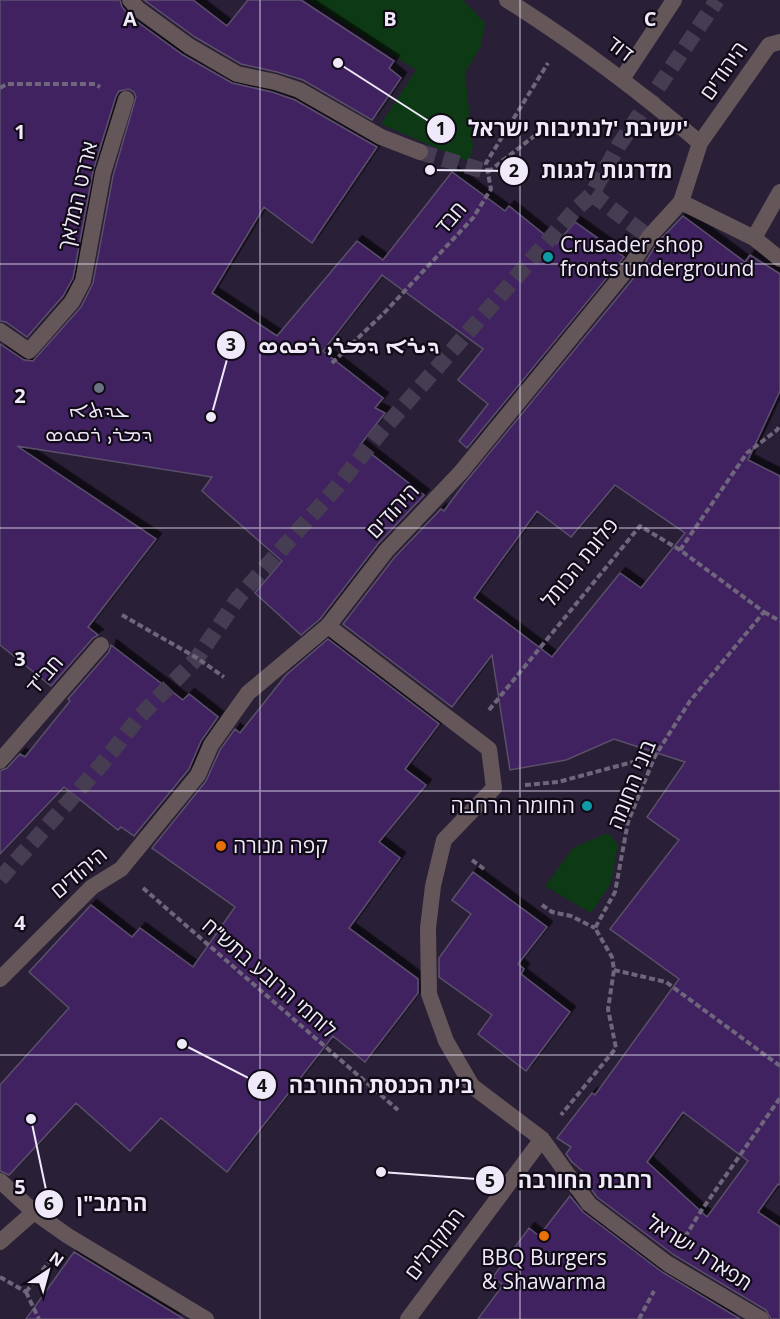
<svg xmlns="http://www.w3.org/2000/svg" width="780" height="1319" font-family="'Open Sans',Heebo,'Noto Sans Syriac',sans-serif">
  <defs>
    <filter id="shadow"><feDropShadow dx="5.5" dy="-5.5" stdDeviation="0" flood-color="#0009"/></filter>
  </defs>
  <rect width="100%" height="100%" fill="#291f36"/>
  <path fill="#0d3a14" d="M309 0H463L485 23 481 46 465 73 473 147 469 162 381 124 416 70Z
    M608 833 618 845 611 883 591 913 545 886 574 847Z"/>
  <path fill="#402061" stroke="#5b506b" stroke-width="1.5" fill-rule="evenodd" filter="url(#shadow)" d="M0 0H120L122 7 132 18 183 55 232 83 272 92 295 100 377 147 312 243 264 207 212 293 277 336 357 241 383 260 452 172 505 211 509 206 556 244 575 222 624 257 467 448 459 441 488 404 458 380 483 349 382 275 323 351 383 398 375 408 385 413 360 445 424 495 378 544 320 619 301 635 255 593 282 561 202 491 212 477 17 446 156 539 88 627 98 635 93 638 51 686 0 645V344L24 360 33 361 81 307 93 283 113 176 136 97 134 92 129 89 119 91 116 96 93 171 73 278 63 296 27 337 6 322 0 321Z
    M144 0H193L227 26 248 0H301L394 61 389 68 401 78 372 120 303 80 277 72 241 64 195 37Z
    M683 216 745 262 750 255 780 274V391L748 460 780 476V1185L778 1184 758 1212 780 1227V1319H771L766 1310 674 1255 597 1197 583 1178 586 1174 572 1162 566 1154 571 1147 557 1138 592 1093 595 1095 679 979 610 929 679 840 647 817 685 762 614 739 566 760 510 770 492 655 452 707 343 624 394 558 441 509 444 511 464 484 641 269 657 243ZM615 485 685 533 641 588 620 573 552 657 474 598 537 511 571 537ZM683 1112 748 1161 707 1217 647 1162Z
    M328 639 439 724 405 769 426 785 379 842 400 858 349 928 418 979V993L365 1062 333 1036 227 1172 161 1118 130 1151 76 1103 9 1175 0 1171V1085L69 1008 29 972 91 905 132 937 140 928 193 967 235 907 152 848 206 781 220 750 235 729 240 733 286 675Z
    M111 645 183 700 189 694 218 717 201 741 189 769 134 836 121 827 118 830 64 787 0 854V771L7 768 20 754 25 757 70 701 68 699 109 652Z
    M473 872 547 927 518 964 524 969 521 974 570 1012 526 1071 478 1034 492 1015 439 977V958L471 914 452 900Z
    M570 1196 583 1212 662 1272 740 1319H478L503 1285 493 1277 529 1228 539 1236Z
    M74 1252 184 1319H26Z"/>
  <g fill="none" stroke-linecap="round" stroke-linejoin="round">
    <path stroke="#473d53" stroke-width="16" stroke-dasharray="16 8" stroke-linecap="butt" d="M420 152 488 172
      M592 194 649 237
      M0 879 102 764 140 716 197 658 238 598 336 488 379 434 574 211 592 194 619 145 717 0"/>
    <path stroke="#6f667b" stroke-width="4" stroke-dasharray="6 3" stroke-linecap="butt" d="M0 88 7 84H95L100 87
      M488 172 551 123
      M332 363 385 312 473 218 491 189 486 163 548 63
      M680 550 747 453 777 430 780 425
      M764 612 780 621
      M122 615 197 658 224 677
      M489 710 640 526 680 550 764 612 690 701 655 756 628 822 615 892 595 928 612 957 614 970 608 1009 616 1048 561 1115
      M525 785 558 782 655 756
      M472 860 484 869
      M143 888 398 1110
      M542 905 552 912 571 916 595 928
      M614 970 666 982 780 1066
      M685 1237 701 1211 780 1098
      M0 1277 26 1292
      M26 1292 51 1259
      M26 1292 39 1319
      M639 1319 654 1291"/>
    <path stroke="#65565a" stroke-width="16" d="M130 0 138 9 189 46 237 74 275 82 299 90 381 137 420 152
      M507 0C575 43 638 90 700 143
      M622 79 674 0
      M681 202 754 238 780 259
      M754 238 780 192
      M0 331 29 351 72 302 83 281 103 173 126 99
      M328 626 489 749 494 788 444 840 433 886 428 928 429 994 446 1041 472 1086 542 1139 589 1204 668 1264 761 1319
      M0 761 101 645
      M0 979 92 887 121 869 198 775 211 745 248 693 328 626 386 551 461 472 633 262 649 237 681 202 700 143 769 45 780 42
      M0 1181 34 1212 68 1236 206 1319
      M0 1242 34 1212
      M408 1319 542 1139"/>
  </g>
  <path fill="none" stroke="#efe9f9" stroke-width="1.5" stroke-opacity="0.55" d="M260 0V1319M520 0V1319M0 264H780M0 528H780M0 791H780M0 1055H780"/>
  <g fill="#0f9aa8" stroke="#100b16" stroke-width="2">
    <circle cx="548" cy="257" r="6"/>
    <circle cx="587" cy="806" r="6"/>
  </g>
  <circle fill="#6b7280" stroke="#100b16" stroke-width="2" cx="99" cy="388" r="6"/>
  <g fill="#e8710a" stroke="#100b16" stroke-width="2">
    <circle cx="221" cy="846" r="6"/>
    <circle cx="544" cy="1236" r="6"/>
  </g>
  <g text-anchor="middle" stroke-width="4.5" stroke-linejoin="round" paint-order="stroke">
    <g font-size="21" fill="#efe9f9" stroke="#100b16">
      <text transform="translate(620 49) rotate(37)" y="7">דוד</text>
      <text transform="translate(724 71) rotate(-55)" y="7">היהודים</text>
      <text transform="translate(78 196) rotate(-77)" y="7">אררט המלאך</text>
      <text transform="translate(451 218) rotate(-49)" y="7">חבד</text>
      <text transform="translate(393 511) rotate(-47)" y="7">היהודים</text>
      <text transform="translate(580 563) rotate(-51)" y="7">פלוגת הכותל</text>
      <text transform="translate(45 675) rotate(-49)" y="7">חב"ד</text>
      <text transform="translate(632 785) rotate(-68)" y="7">בוני החומה</text>
      <text transform="translate(79 873) rotate(-40)" y="7">היהודים</text>
      <text transform="translate(269 978) rotate(41)" y="7">לוחמי הרובע בתש״ח</text>
      <text transform="translate(435 1244) rotate(-53)" y="7">המקובלים</text>
      <text transform="translate(699 1253) rotate(33)" y="7">תפארת ישראל</text>
    </g>
    <g font-size="21" fill="#efe9f9" stroke="#100b16" text-anchor="start">
      <text x="560" y="252">Crusader shop<tspan x="560" dy="24">fronts underground</tspan></text>
      <text x="99" y="417" text-anchor="middle">ܥܕܬܐ<tspan x="99" dy="24">ܕܡܪܝ ܪܩܘܣ</tspan></text>
      <text x="575" y="813" text-anchor="end">החומה הרחבה</text>
      <text x="233" y="853">קפה מנורה</text>
      <text x="544" y="1265" text-anchor="middle">BBQ Burgers<tspan x="544" dy="24">&amp; Shawarma</tspan></text>
    </g>
  </g>
  <g font-size="20" text-anchor="middle" font-weight="bold" fill="#efe9f9" stroke="#100b16" stroke-width="4.5" stroke-linejoin="round" paint-order="stroke">
    <text x="130" y="26">A</text>
    <text x="390" y="26">B</text>
    <text x="650" y="26">C</text>
    <text x="20" y="139">1</text>
    <text x="20" y="403">2</text>
    <text x="20" y="666">3</text>
    <text x="20" y="930">4</text>
    <text x="20" y="1194">5</text>
  </g>
  <path fill="none" stroke="#efe9f9" stroke-width="2" d="M338 63L441 129M430 170L514 171M211 417L231 345M182 1044L262 1085M381 1172L490 1180M31 1119L49 1204"/>
  <g fill="#efe9f9" stroke="#100b16" stroke-width="2">
    <circle cx="338" cy="63" r="6"/>
    <circle cx="430" cy="170" r="6"/>
    <circle cx="211" cy="417" r="6"/>
    <circle cx="182" cy="1044" r="6"/>
    <circle cx="381" cy="1172" r="6"/>
    <circle cx="31" cy="1119" r="6"/>
    <circle cx="441" cy="129" r="15"/>
    <circle cx="514" cy="171" r="15"/>
    <circle cx="231" cy="345" r="15"/>
    <circle cx="262" cy="1085" r="15"/>
    <circle cx="490" cy="1180" r="15"/>
    <circle cx="49" cy="1204" r="15"/>
  </g>
  <g font-size="18" text-anchor="middle" font-weight="bold" fill="#111">
    <text x="441" y="135">1</text>
    <text x="514" y="177">2</text>
    <text x="231" y="351">3</text>
    <text x="262" y="1092">4</text>
    <text x="490" y="1187">5</text>
    <text x="49" y="1210">6</text>
  </g>
  <g font-size="22" text-anchor="middle" font-weight="bold" fill="#efe9f9" stroke="#100b16" stroke-width="4.5" stroke-linejoin="round" paint-order="stroke">
    <text x="578" y="136">ישיבת 'לנתיבות ישראל'</text>
    <text x="607" y="178">מדרגות לגגות</text>
    <text x="349" y="353">ܕܝܪܐ ܕܡܪܝ ܪܩܘܣ</text>
    <text x="381" y="1093">בית הכנסת החורבה</text>
    <text x="585" y="1188">רחבת החורבה</text>
    <text x="112" y="1211">הרמב"ן</text>
  </g>
  <g transform="translate(48 1271) rotate(36)" stroke="#100b16" stroke-width="4.5" paint-order="stroke">
  <path d="M0-4.5L10 22L0 15L-10 22Z" fill="#efe9f9"/>
  <text y="-9" font-size="16" font-weight="bold" text-anchor="middle" fill="#efe9f9">N</text>
  </g>
</svg>
